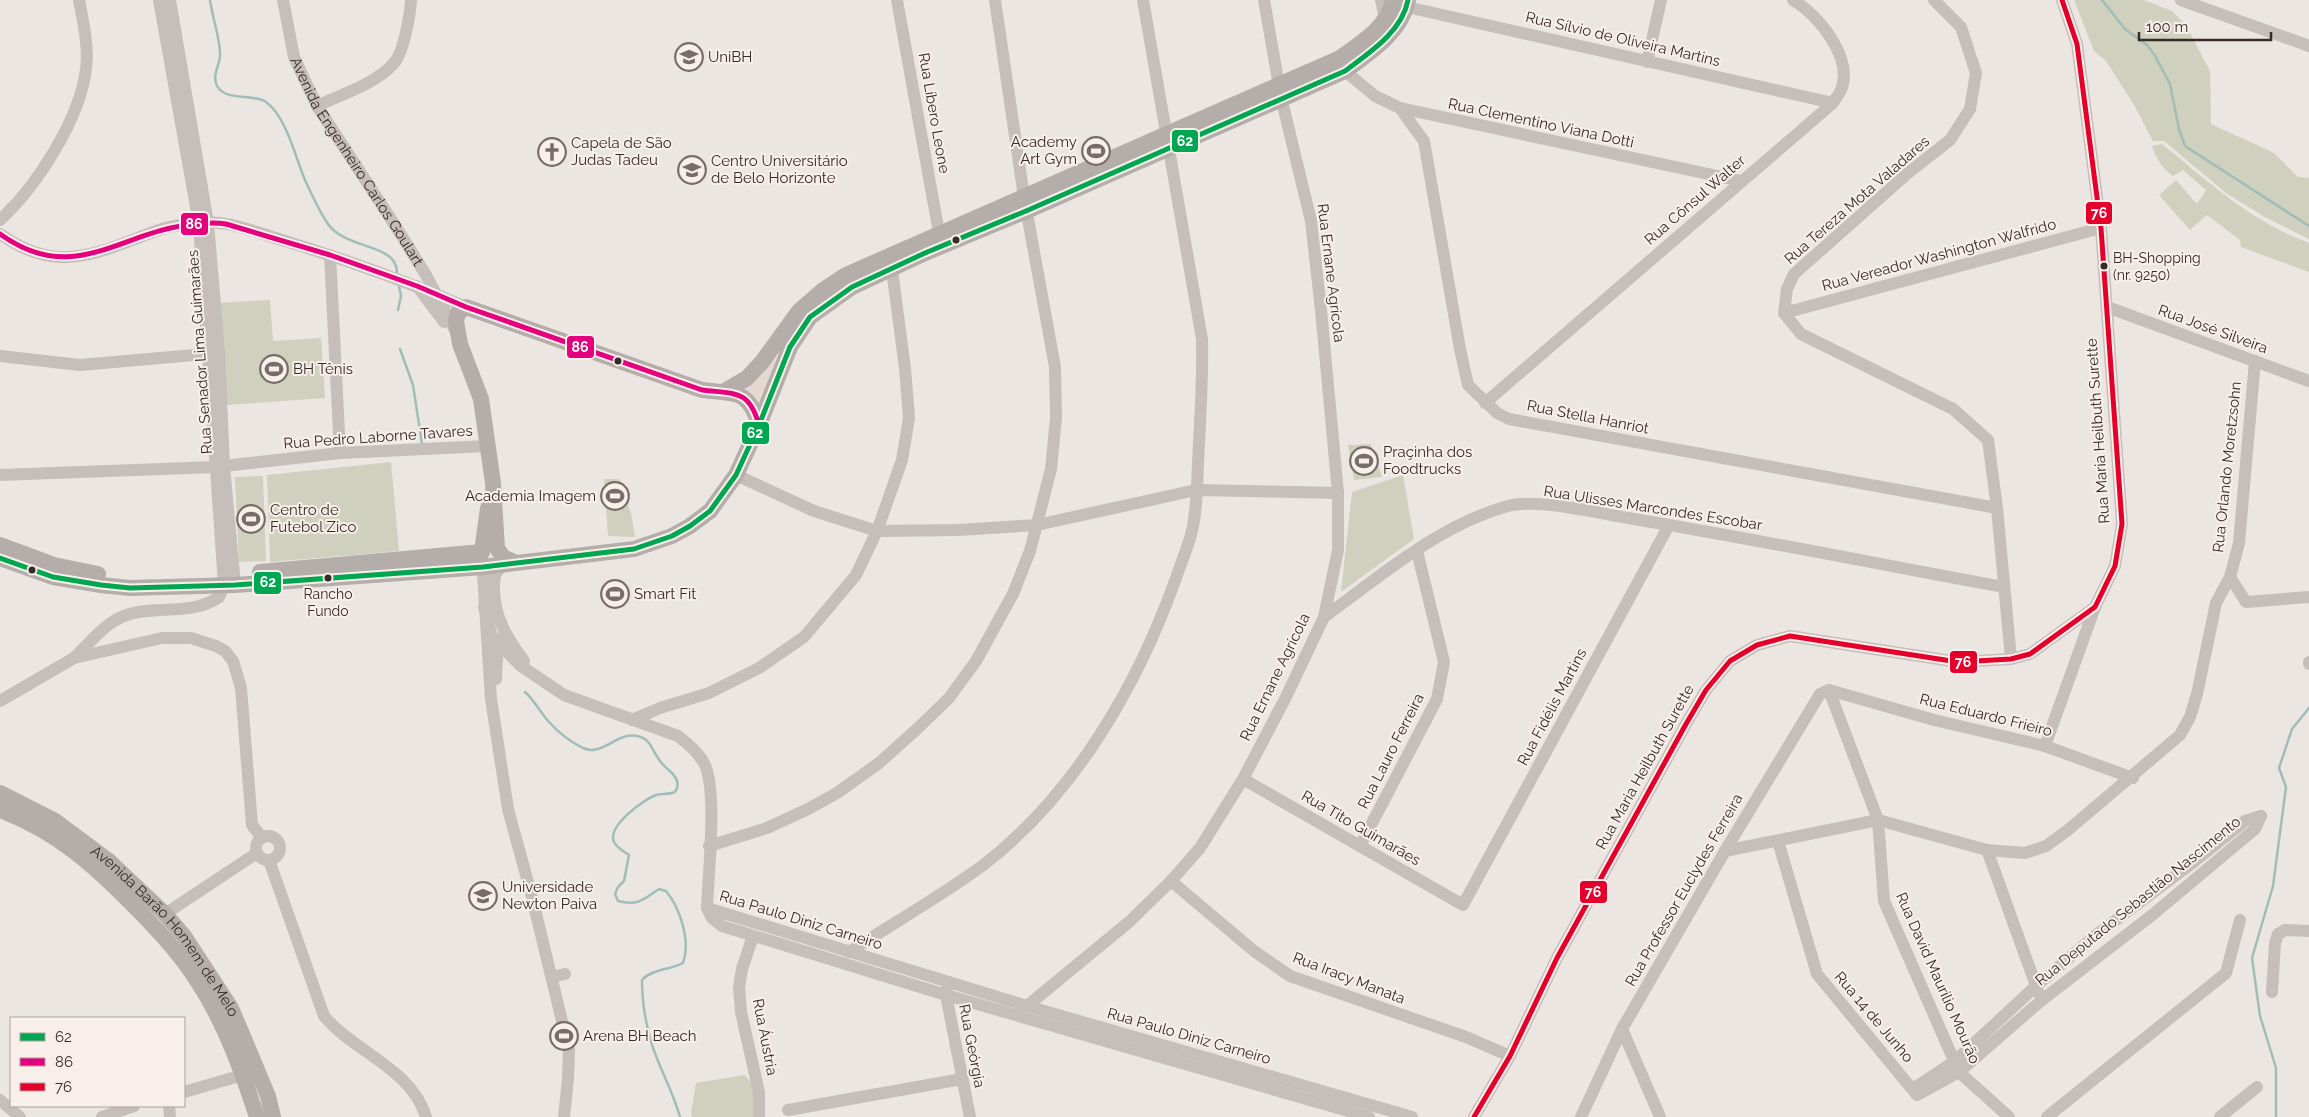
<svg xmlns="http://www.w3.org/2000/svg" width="2309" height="1117" font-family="Raleway,sans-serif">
  <rect width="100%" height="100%" fill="#ece6e2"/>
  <path fill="#cfd0bd" d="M2074 0H2144L2172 11 2186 25 2210 71 2211 124 2274 153 2298 177 2309 178V239L2265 217 2226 193 2164 141H2153L2134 105 2106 61 2094 51Z
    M2162 144C2209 182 2251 222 2309 243V272L2241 247 2240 240 2207 215 2190 230 2159 195 2176 180 2197 204 2206 190 2183 170 2173 176C2162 168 2156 159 2152 146Z
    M270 300 273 341 321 338 325 398 227 405 220 303Z
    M1371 444 1382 477 1354 480 1348 445Z
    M391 462 399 551 270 562 267 475Z
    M1403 475 1414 539 1341 592 1352 492Z
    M263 476 266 561 239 562 235 477Z
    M604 479H619L631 513 635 537 608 536Z
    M745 1075 753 1085 754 1117H692L691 1112 696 1083Z"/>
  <path fill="#e5d8d0" d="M777 355 759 413 734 388Z"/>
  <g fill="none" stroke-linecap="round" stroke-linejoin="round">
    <path stroke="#a0bdb9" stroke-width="2.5" d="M210 0C212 16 221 42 220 56 219 67 212 75 217 86 226 102 253 93 266 102 286 116 296 159 305 180 312 195 319 211 328 224 344 247 388 245 395 264 397 267 397 272 397 275
      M2102 0 2125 29 2147 45 2154 54 2170 84 2179 129 2185 146 2309 226
      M398 310 401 296 399 286
      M400 349 413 385 422 444
      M525 692C535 701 540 712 549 722 558 732 571 742 583 748 605 758 620 725 645 739 652 744 653 752 658 758 661 763 666 768 671 772 677 778 680 785 675 792 668 795 662 793 656 795 643 800 607 826 614 842 617 848 625 852 629 855L624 881 618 887 615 894 618 901C638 906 643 900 659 889L666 891C680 908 691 941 683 963 670 970 652 969 642 980 642 1001 646 1025 652 1045 660 1069 673 1092 680 1117
      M2276 1117V1068L2260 1016 2252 958 2273 886 2286 787 2279 768 2292 729 2309 708"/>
    <g stroke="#c5beba" stroke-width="12">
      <path d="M170 0 208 223 219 353 224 466 235 585"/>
      <path id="s1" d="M283 0 294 57 317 106 398 230 426 275 456 332"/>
      <path d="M897 0 939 233"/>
      <path d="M1381 0 1385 21"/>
      <path d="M1934 0 1961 27 1976 73 1970 109 1950 140 1908 173 1794 274 1787 289 1784 313 1801 334 1953 409 1988 440 1997 508 2011 659"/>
      <path d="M2181 0 2309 46"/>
      <path d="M1407 7 1833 103"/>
      <path d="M1647 62 1661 0"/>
      <path d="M1345 71 1375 96 1400 108 1741 181"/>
      <path d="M317 106C342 94 376 84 394 63 404 52 410 15 411 0"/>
      <path d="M1400 108 1424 141 1460 349 1468 385 1497 413 1509 419 1997 508"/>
      <path d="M0 220C37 186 80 119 86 69 89 47 83 21 79 0"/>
      <path d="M0 234C49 269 84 259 135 239 148 234 161 228 175 226 188 224 206 221 220 223 240 225 262 234 282 240 344 259 406 281 466 307"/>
      <path d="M330 255 340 453"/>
      <path d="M417 286 444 322"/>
      <path d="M2107 307 2309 381"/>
      <path d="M1784 313 2101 228"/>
      <path d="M0 356 80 365 217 353"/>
      <path d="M1485 403 1833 103C1835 99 1839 95 1841 90 1854 59 1819 15 1793 0"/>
      <path d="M0 475 215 467 340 453 488 446"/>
      <path d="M736 475 814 511 877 531 958 530 1037 525 1196 490 1338 493"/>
      <path d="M482 559 491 699 508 809 532 897 569 1050 568 1079 564 1117"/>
      <path d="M508 564C495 569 494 575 494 588 494 617 507 638 524 661"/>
      <path d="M2230 577 2246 602 2309 597"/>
      <path d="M484 607 492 636 498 643 521 666 564 695 678 736C688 744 698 752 704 763 718 789 708 875 707 908L712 918 722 926 946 995 1369 1117"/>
      <path d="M1324 617C1381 576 1439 525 1508 506 1537 498 1597 513 1628 518 1754 539 1879 564 2004 587"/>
      <path d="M74 658C86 647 99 630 114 621 146 601 188 619 219 597L224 585 199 224 159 0"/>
      <path d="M2309 664V662"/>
      <path d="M496 679 498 639"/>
      <path d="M1829 690 1878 820 1884 901 1959 1072 2009 1117"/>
      <path d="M1829 690 1934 720 2045 746 2133 778"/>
      <path d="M0 701 74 658 162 638H191L216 646 225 651 233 661 241 688 252 825 262 838"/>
      <path d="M632 720 660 708 709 693 759 668 804 637 856 575 877 531 902 460 909 418 905 368 892 270"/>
      <path d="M2045 746 2095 607"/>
      <path d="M1243 779 1463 905 1669 525"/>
      <circle cx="268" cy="848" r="12"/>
      <path d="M1778 841 1817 974 1917 1095 1959 1072 2042 1000 2151 916 2255 829 2261 816"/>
      <path d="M709 846 767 828 808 809 837 793 879 763 916 730 949 698 976 661 1013 594 1030 551 1051 469 1056 418 1055 367 1024 197 995 0"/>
      <path d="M1360 846 1437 699 1444 662 1417 551"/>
      <path d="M1987 850 2039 994"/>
      <path d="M1725 851 1878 820 1987 850 2025 853 2046 846 2068 830 2180 735 2190 717 2197 694 2216 603 2230 577 2239 543 2255 361"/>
      <path d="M269 860 324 1016C354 1052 412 1069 426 1117"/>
      <path d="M1171 881 1254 951 1290 976 1466 1037 1510 1056"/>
      <path d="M707 908 1027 1006 1412 1117"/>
      <path d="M165 914 257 853"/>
      <path d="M753 936 742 969 739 987 741 1012 759 1092V1117"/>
      <path d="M849 952C892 924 941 896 982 866 1074 796 1138 685 1176 578 1181 563 1187 549 1191 535 1197 512 1197 486 1198 463 1200 421 1203 380 1202 339L1143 0"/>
      <path d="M551 977 565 974"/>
      <path d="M947 988 946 995 970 1117"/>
      <path d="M2272 992 2275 943 2278 934 2285 930 2309 931"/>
      <path d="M1027 1006 1129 922 1171 881 1200 848 1243 779 1286 697 1324 617 1338 550V493L1321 310 1311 221 1281 97 1264 0"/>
      <path d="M1622 1029 1660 1117"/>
      <path d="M1916 1087 1955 1061 2036 986 2096 935 2191 864 2245 821 2261 816"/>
      <path d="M184 1092 243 1075"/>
      <path d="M0 1100 20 1117"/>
      <path d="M169 1106 170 1117"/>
      <path d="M788 1110 962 1079"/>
      <path d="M102 1117 134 1106"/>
      <path d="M1474 1117 1510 1056 1557 958 1686 724 1706 690 1730 661 1757 645 1790 636 1958 662 2011 659 2030 654 2095 607 2115 566 2122 524 2101 228 2077 44 2062 0"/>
      <path d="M1581 1117 1622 1029 1725 851 1820 694 1829 690"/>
      <path d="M2047 1117 2226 973 2240 920"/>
      <path d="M2220 1117 2257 1087"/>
    </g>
    <g stroke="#b4adaa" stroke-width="16">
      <path d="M725 391 747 378 762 362 799 311 822 291 846 275 1340 58C1361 43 1388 27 1393 0"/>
      <path d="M0 545 54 565 98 574"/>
      <path d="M0 558 53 577 101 585 130 588 235 585 483 567 634 549 672 536 690 526 710 511 736 475 759 425 790 347 810 317 852 287 925 253 1026 211 1345 71C1369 53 1402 32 1408 0"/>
      <path d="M514 562 503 557 497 548 493 483 481 399 460 344 456 321 458 313 466 307 702 390C735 394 749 389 759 425"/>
      <path d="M260 572 482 552 488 508"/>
      <path id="s2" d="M0 793 55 821 110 862 165 914 184 936 231 1008 268 1096 273 1117"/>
      <path d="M0 810C58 832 95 866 137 909 159 931 181 955 198 982 225 1023 242 1071 257 1117"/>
    </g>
    <defs>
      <path id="bus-1" d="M0 558 53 577 101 585 130 588 235 585 483 567 634 549 672 536 690 526 710 511 736 475 759 425 790 347 810 317 852 287 925 253 1026 211 1345 71C1369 53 1402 32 1408 0"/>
      <path id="bus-2" d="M0 234C75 288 121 230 196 224 206 223 215 222 226 224L330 255 417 286 466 307 702 390C735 394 749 389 759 425"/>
      <path id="bus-3" d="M1474 1117 1510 1056 1557 958 1686 724 1706 690 1730 661 1757 645 1790 636 1958 662 2011 659 2030 654 2095 607 2115 566 2122 524 2101 228 2077 44 2062 0"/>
    </defs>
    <use href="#bus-1" stroke="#f8efea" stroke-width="9"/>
    <use href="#bus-2" stroke="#f8efea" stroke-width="9"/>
    <use href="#bus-3" stroke="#f8efea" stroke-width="9"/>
    <use href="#bus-1" stroke="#00a651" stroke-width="5"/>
    <use href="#bus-2" stroke="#e5007d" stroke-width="5"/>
    <use href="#bus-3" stroke="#e4002b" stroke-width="5"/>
  </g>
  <defs>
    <symbol id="university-ring" viewBox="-11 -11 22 22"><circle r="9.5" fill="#f8efea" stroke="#766c6a" stroke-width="1.5"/><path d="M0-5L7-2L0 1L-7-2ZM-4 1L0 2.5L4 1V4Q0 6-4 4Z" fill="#766c6a"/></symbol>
    <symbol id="stadium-ring" viewBox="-11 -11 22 22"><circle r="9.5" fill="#f8efea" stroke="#766c6a" stroke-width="1.5"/><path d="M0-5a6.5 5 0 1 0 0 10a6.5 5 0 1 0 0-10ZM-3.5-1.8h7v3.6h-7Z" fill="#766c6a"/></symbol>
    <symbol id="church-ring" viewBox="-11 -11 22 22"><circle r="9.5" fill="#f8efea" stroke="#766c6a" stroke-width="1.5"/><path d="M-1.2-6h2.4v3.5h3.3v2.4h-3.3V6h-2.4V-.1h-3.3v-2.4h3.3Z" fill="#766c6a"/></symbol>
  </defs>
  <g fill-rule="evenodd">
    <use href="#university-ring" x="673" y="41" width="32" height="32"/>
    <use href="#stadium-ring" x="1080" y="135" width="32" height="32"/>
    <use href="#church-ring" x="536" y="136" width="32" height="32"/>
    <use href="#university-ring" x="676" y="154" width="32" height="32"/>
    <use href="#stadium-ring" x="258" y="353" width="32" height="32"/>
    <use href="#stadium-ring" x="1348" y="445" width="32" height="32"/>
    <use href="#stadium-ring" x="599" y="480" width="32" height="32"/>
    <use href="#stadium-ring" x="235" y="503" width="32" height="32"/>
    <use href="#stadium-ring" x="599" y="578" width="32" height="32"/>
    <use href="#university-ring" x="467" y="880" width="32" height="32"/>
    <use href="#stadium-ring" x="548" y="1020" width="32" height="32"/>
  </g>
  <g fill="#362b29" stroke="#f8efea" stroke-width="2">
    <circle cx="956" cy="240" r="4.5"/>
    <circle cx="2104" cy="266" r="4.5"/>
    <circle cx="618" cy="361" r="4.5"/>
    <circle cx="32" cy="570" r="4.5"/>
    <circle cx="328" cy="578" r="4.5"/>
  </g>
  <g text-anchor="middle" stroke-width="4" stroke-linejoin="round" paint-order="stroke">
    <g font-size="14" fill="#362b29" stroke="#f8efea" text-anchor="start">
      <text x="2113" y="263">BH-Shopping<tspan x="2113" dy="17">(nr. 9250)</tspan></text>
      <text x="328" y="599" text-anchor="middle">Rancho<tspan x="328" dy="17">Fundo</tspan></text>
    </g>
    <g font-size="15" fill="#362b29" stroke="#f8efea">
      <text transform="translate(1623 39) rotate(13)" y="5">Rua Sílvio de Oliveira Martins</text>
      <text transform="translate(934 113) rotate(80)" y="5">Rua Líbero Leone</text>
      <text transform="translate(1541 123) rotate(12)" y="5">Rua Clementino Viana Dotti</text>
      <text dy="5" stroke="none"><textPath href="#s1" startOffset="180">Avenida Engenheiro Carlos Goulart</textPath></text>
      <text transform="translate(1695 200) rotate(-41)" y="5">Rua Cônsul Walter</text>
      <text transform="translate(1857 200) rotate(-41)" y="5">Rua Tereza Mota Valadares</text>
      <text transform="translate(1939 255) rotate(-15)" y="5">Rua Vereador Washington Walfrido</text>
      <text transform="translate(1331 273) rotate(83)" y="5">Rua Ernane Agrícola</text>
      <text transform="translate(2213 329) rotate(20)" y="5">Rua José Silveira</text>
      <text transform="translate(200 352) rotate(-94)" y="5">Rua Senador Lima Guimarães</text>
      <text transform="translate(1588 417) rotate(11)" y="5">Rua Stella Hanriot</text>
      <text transform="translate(2098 431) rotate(-94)" y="5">Rua Maria Heilbuth Surette</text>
      <text transform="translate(378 437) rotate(-4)" y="5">Rua Pedro Laborne Tavares</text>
      <text transform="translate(2227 467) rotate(-84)" y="5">Rua Orlando Moretzsohn</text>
      <text transform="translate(1653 508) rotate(9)" y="5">Rua Ulisses Marcondes Escobar</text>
      <text transform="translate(1275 677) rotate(-64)" y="5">Rua Ernane Agrícola</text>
      <text transform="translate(1552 707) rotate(-62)" y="5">Rua Fidélis Martins</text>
      <text transform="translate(1986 715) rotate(14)" y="5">Rua Eduardo Frieiro</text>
      <text transform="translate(1391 751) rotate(-63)" y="5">Rua Lauro Ferreira</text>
      <text transform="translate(1645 767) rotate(-61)" y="5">Rua Maria Heilbuth Surette</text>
      <text transform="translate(1361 828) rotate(30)" y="5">Rua Tito Guimarães</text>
      <text transform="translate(1684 890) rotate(-60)" y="5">Rua Professor Euclydes Ferreira</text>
      <text transform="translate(2138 901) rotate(-39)" y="5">Rua Deputado Sebastião Nascimento</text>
      <text transform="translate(801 920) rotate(17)" y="5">Rua Paulo Diniz Carneiro</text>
      <text dy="5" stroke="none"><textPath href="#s2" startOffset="219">Avenida Barão Homem de Melo</textPath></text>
      <text transform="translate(1349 978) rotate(21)" y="5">Rua Iracy Manata</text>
      <text transform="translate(1938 978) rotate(66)" y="5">Rua David Maurilio Mourão</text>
      <text transform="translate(1874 1017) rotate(50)" y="5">Rua 14 de Junho</text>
      <text transform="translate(1189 1036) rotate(16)" y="5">Rua Paulo Diniz Carneiro</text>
      <text transform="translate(765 1037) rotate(79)" y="5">Rua Áustria</text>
      <text transform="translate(972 1046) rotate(79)" y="5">Rua Geórgia</text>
    </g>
    <g font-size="15" fill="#362b29" stroke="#f8efea" text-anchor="start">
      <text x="708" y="62">UniBH</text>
      <text x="1077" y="147" text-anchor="end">Academy<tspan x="1077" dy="17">Art Gym</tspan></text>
      <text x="571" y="148">Capela de São<tspan x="571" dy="17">Judas Tadeu</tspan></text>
      <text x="711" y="166">Centro Universitário<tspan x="711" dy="17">de Belo Horizonte</tspan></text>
      <text x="293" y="374">BH Tênis</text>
      <text x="1383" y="457">Praçinha dos<tspan x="1383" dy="17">Foodtrucks</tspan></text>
      <text x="596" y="501" text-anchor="end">Academia Imagem</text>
      <text x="270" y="515">Centro de<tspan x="270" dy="17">Futebol Zico</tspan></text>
      <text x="634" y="599">Smart Fit</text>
      <text x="502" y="892">Universidade<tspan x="502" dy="17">Newton Paiva</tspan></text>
      <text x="583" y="1041">Arena BH Beach</text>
    </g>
  </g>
  <g stroke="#f8efea" stroke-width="2">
    <rect x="1171" y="129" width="28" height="24" rx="5" fill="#00a651"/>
    <rect x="2085" y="201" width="28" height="24" rx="5" fill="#e4002b"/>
    <rect x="180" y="212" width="29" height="24" rx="5" fill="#e5007d"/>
    <rect x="566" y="335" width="29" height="24" rx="5" fill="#e5007d"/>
    <rect x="741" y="421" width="29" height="24" rx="5" fill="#00a651"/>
    <rect x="253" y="571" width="29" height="24" rx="5" fill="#00a651"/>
    <rect x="1949" y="650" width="29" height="24" rx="5" fill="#e4002b"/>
    <rect x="1579" y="880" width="29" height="24" rx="5" fill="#e4002b"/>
  </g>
  <g font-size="14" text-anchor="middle" font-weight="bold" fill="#fff">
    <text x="1185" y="146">62</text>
    <text x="2099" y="218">76</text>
    <text x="194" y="229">86</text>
    <text x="580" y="352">86</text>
    <text x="755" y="438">62</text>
    <text x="268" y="587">62</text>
    <text x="1963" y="667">76</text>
    <text x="1593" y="897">76</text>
  </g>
  <rect x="10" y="1017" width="175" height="90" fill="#f8efea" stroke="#aaa19d"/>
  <rect x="20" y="1033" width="25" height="8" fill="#00a651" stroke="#aaa19d"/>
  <text x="55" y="1042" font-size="15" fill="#362b29">62</text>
  <rect x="20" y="1058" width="25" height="8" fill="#e5007d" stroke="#aaa19d"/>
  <text x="55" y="1067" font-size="15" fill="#362b29">86</text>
  <rect x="20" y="1083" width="25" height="8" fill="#e4002b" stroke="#aaa19d"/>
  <text x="55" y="1092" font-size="15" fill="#362b29">76</text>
  <path d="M2139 32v8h132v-8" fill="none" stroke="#362b29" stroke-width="2.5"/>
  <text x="2146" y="32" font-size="15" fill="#362b29" stroke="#f8efea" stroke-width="4" paint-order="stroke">100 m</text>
</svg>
